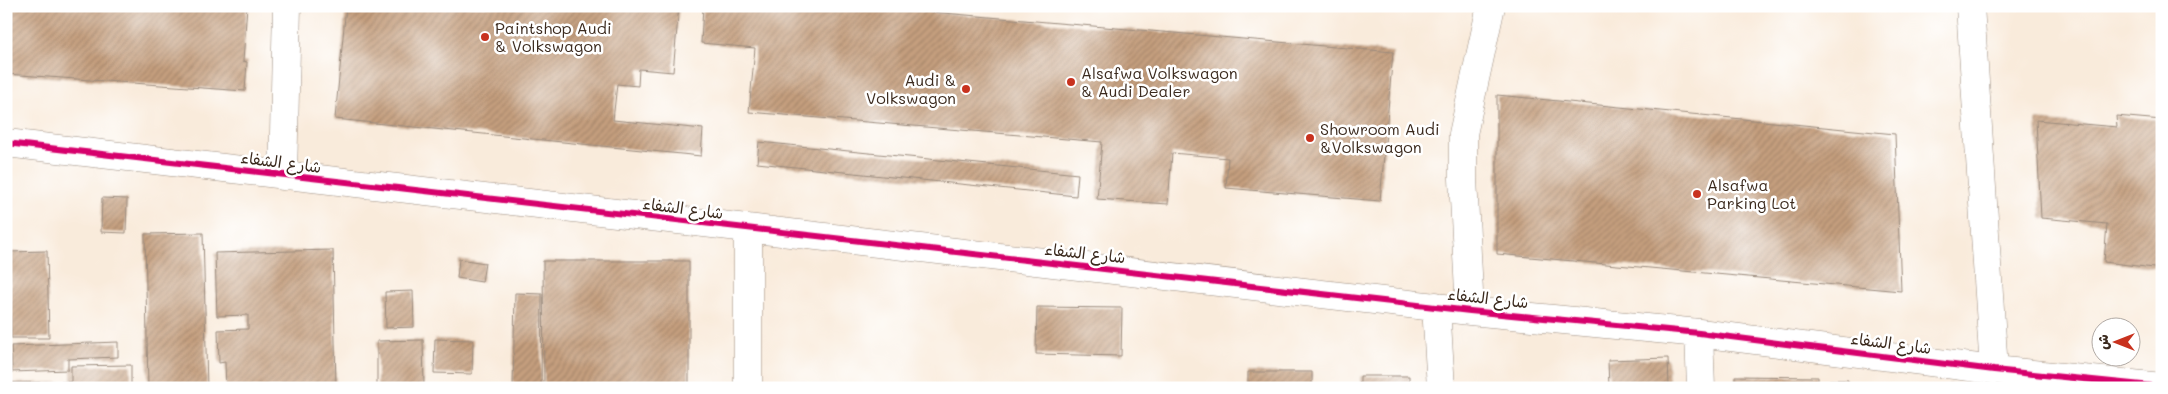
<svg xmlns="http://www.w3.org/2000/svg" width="2168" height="394" font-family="Mali,'Playpen Sans Arabic',sans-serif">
  <defs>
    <pattern id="building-hatch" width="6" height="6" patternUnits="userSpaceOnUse" patternTransform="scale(1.25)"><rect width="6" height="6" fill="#c59f7e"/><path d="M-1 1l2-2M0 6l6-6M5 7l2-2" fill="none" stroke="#a18267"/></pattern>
  </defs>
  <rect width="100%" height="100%" fill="#fff"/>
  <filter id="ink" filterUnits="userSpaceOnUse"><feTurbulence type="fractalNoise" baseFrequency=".02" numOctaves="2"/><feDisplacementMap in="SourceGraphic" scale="10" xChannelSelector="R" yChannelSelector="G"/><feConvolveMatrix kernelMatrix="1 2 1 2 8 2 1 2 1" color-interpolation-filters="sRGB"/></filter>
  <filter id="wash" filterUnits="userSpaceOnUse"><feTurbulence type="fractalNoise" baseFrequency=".0096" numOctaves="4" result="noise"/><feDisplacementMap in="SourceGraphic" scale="20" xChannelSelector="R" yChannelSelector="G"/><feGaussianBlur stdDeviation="1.12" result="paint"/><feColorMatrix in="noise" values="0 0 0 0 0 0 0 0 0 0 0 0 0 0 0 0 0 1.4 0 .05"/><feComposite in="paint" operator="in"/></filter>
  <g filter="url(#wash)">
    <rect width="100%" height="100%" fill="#f9ebdb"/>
    <g id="blocks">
      <path fill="url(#building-hatch)" d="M6 6H247L243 61 247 62 245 91 6 74Z
        M346 6H679L673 72 639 69 638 86 617 84 613 120 703 129 701 156 335 119Z
        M703 6H862L1393 52 1380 201 1226 188 1228 158 1172 153 1168 204 1097 199 1102 142 749 112 755 48 701 43Z
        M1497 95 1895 134 1901 291 1497 254Z
        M2116 116 2162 120V269L2104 262 2107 224 2041 218 2036 120 2117 127Z
        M759 142 1078 174 1076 196 757 163Z
        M102 198 127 199 126 233 101 232Z
        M203 233 207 388H148L145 234Z
        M333 250 336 388H226L225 362 219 363 218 330 248 329V315L217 316 215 253Z
        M47 251 49 338H11L9 252Z
        M459 259 485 263 482 282 457 278Z
        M543 261H689V388H544Z
        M413 291 414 327 386 328 385 292Z
        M515 293 542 294 541 388H513Z
        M1037 307 1122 308 1121 356 1036 354Z
        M435 339 473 340 472 374 434 373Z
        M423 340 424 388H377V341Z
        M118 342V357L68 359V370L12 372 11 346Z
        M1668 358 1669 388H1609L1608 360Z
        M131 365V388H6V383L71 382V366Z
        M1248 372H1312V388H1248Z
        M1360 376H1409V388H1360Z
        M1735 376 1818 377V388H1735Z
        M1829 380H1848L1847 388H1829Z
        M1948 384 1984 386V388H1948Z"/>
    </g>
  </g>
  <g filter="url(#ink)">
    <use href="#blocks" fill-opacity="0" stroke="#9a8a7c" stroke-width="1"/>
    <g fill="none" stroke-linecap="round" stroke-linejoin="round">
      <defs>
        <path id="minor" d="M1970 6 1994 370
          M6 143 1470 311 1699 333 1994 370 2162 387
          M283 176 287 6
          M748 229V388
          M1436 306 1441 388
          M1470 311 1463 179V134L1491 6
          M1699 333 1701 388"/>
      </defs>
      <use href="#minor" stroke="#9a8a7c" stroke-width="29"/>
      <use href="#minor" stroke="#fff" stroke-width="28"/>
      <defs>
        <path id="cycleway" d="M6 143 1470 311 1699 333 1994 370 2162 387"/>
      </defs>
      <use href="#cycleway" stroke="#fff" stroke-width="9"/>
      <use href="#cycleway" stroke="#d6006c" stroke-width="6"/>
    </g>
  </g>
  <g fill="#c8321e" stroke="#fff" stroke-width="2">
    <circle cx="485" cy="37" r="5"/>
    <circle cx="1071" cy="82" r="5"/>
    <circle cx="966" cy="89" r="5"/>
    <circle cx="1310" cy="138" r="5"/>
    <circle cx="1697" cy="194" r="5"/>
  </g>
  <g text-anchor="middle" stroke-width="5" stroke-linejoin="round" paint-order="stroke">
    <g font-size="16" fill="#3b2a1e" stroke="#fff" text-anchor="start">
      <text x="495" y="34">Paintshop Audi<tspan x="495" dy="18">&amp; Volkswagon</tspan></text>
      <text x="1081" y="79">Alsafwa Volkswagon<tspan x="1081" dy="18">&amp; Audi Dealer</tspan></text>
      <text x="956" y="86" text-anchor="end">Audi &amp;<tspan x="956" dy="18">Volkswagon</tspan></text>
      <text x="1320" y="135">Showroom Audi<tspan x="1320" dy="18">&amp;Volkswagon</tspan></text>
      <text x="1707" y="191">Alsafwa<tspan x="1707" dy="18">Parking Lot</tspan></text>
    </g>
    <g font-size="16" fill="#3b2a1e" stroke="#fff">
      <text transform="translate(281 162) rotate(7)" y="6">شارع الشفاء</text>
      <text transform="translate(683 208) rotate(7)" y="6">شارع الشفاء</text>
      <text transform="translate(1085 253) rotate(6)" y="6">شارع الشفاء</text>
      <text transform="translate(1488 298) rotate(6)" y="6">شارع الشفاء</text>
      <text transform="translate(1891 343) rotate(7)" y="6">شارع الشفاء</text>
    </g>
  </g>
  <rect width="2168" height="394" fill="none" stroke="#fff" stroke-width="25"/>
  <g transform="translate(2116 342) rotate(270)"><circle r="24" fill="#ffffff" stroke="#b1aaa5"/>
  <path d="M0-4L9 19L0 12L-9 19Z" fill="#c8321e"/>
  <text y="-8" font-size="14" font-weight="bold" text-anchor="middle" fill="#3b2a1e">ش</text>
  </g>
</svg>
